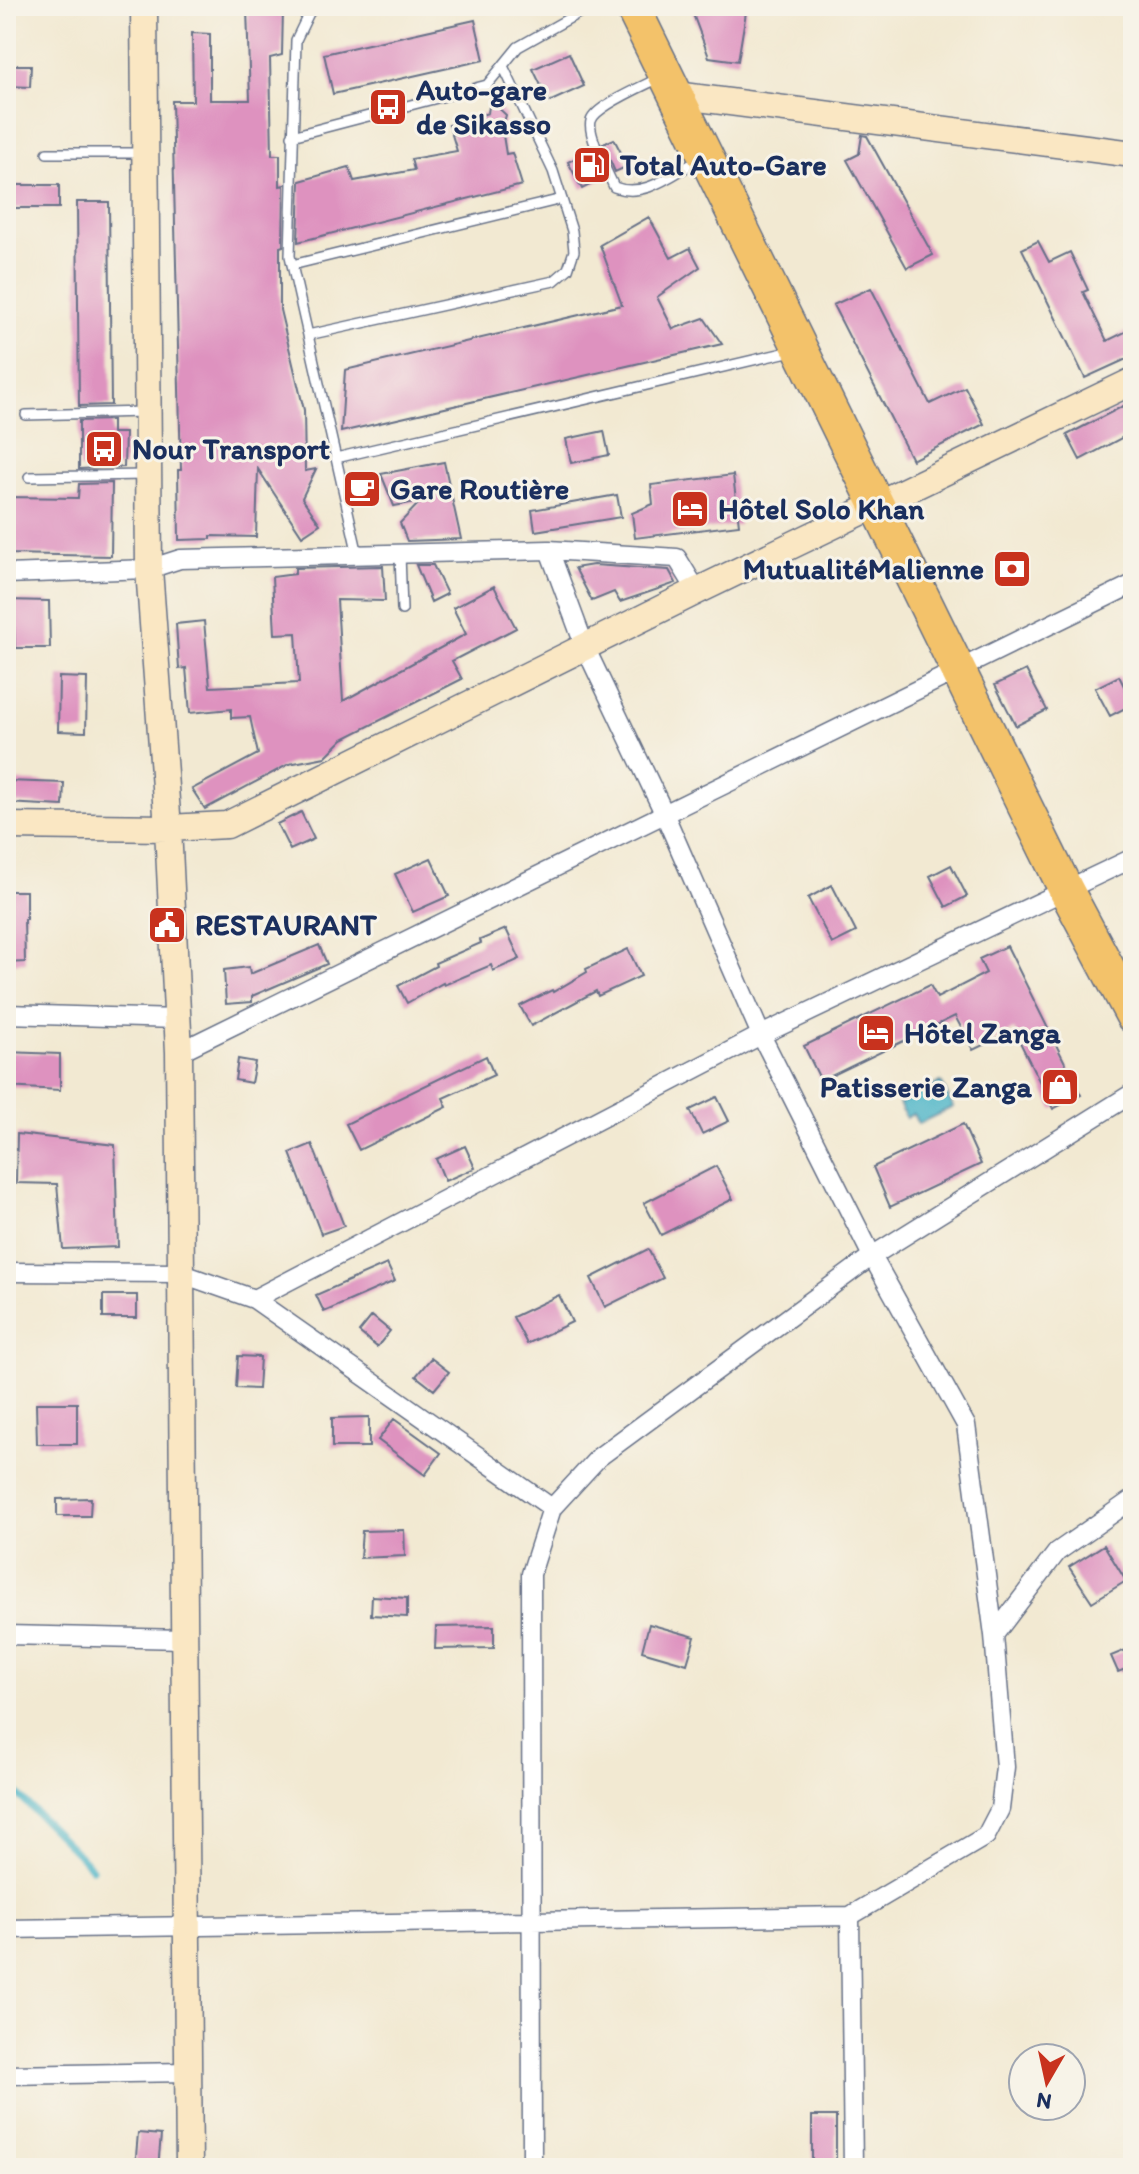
<svg xmlns="http://www.w3.org/2000/svg" width="1139" height="2174" font-family="Itim,sans-serif">
  <rect width="100%" height="100%" fill="#f7f3e8"/>
  <filter id="ink" filterUnits="userSpaceOnUse"><feTurbulence type="fractalNoise" baseFrequency=".0125" numOctaves="2"/><feDisplacementMap in="SourceGraphic" scale="16" xChannelSelector="R" yChannelSelector="G"/><feConvolveMatrix kernelMatrix="1 2 1 2 8 2 1 2 1" color-interpolation-filters="sRGB"/></filter>
  <filter id="wash" filterUnits="userSpaceOnUse"><feTurbulence type="fractalNoise" baseFrequency=".006" numOctaves="4" result="noise"/><feDisplacementMap in="SourceGraphic" scale="32" xChannelSelector="R" yChannelSelector="G"/><feGaussianBlur stdDeviation="1.8" result="paint"/><feColorMatrix in="noise" values="0 0 0 0 0 0 0 0 0 0 0 0 0 0 0 0 0 1.4 0 .05"/><feComposite in="paint" operator="in"/></filter>
  <g filter="url(#wash)">
    <rect width="100%" height="100%" fill="#f2e9d2"/>
    <path fill="#49b4c7" stroke="#327292" stroke-width="2" d="M941 1082 953 1107 918 1124 913 1114 906 1118 899 1104Z"/>
    <g fill="none" stroke-linecap="round" stroke-linejoin="round">
      <path stroke="#49b4c7" stroke-width="7" d="M6 1783 92 1868"/>
    </g>
    <g id="blocks">
      <path fill="#de92bf" d="M690 6H747L738 61 709 57Z
        M247 9H283L282 55 270 58 272 155H280V186L284 185 283 246 280 247V310L304 410 305 471 316 469 302 498 320 524 302 536 258 469 256 537 211 536V539L179 540 178 470H181L172 101H193L192 33 210 34V100H250Z
        M475 20 484 60 333 94 324 54Z
        M569 53 584 86 549 102 533 69Z
        M6 65H31L30 87 6 86Z
        M490 100 506 115 502 129 506 154 512 153 522 185 298 242 300 181 349 167 354 181 414 170 411 159 457 151 449 125 488 113Z
        M862 135 867 136 933 255 907 268 847 160 859 154Z
        M614 139 628 166 615 172 603 144Z
        M590 151 602 179 582 189 568 162Z
        M13 185H59V208H13Z
        M77 202H109L111 405 79 406Z
        M649 217 671 258 690 248 700 267 657 297 673 329 704 318 722 344 341 432 345 370 622 305 600 245Z
        M1038 241 1049 262 1070 252 1088 290 1083 292 1107 341 1133 328V356L1085 378 1022 249Z
        M871 288 930 404 965 387 984 424 912 460 833 305Z
        M1133 401V432L1080 460 1067 435Z
        M112 420V433H125L124 467 79 469V421Z
        M604 431 609 455 571 463 566 439Z
        M444 462 461 539 407 541 400 523 421 501 394 506 381 474Z
        M733 475 739 525 635 538 632 513 653 504 651 485Z
        M112 483 111 556 6 554V497L78 498 79 484Z
        M617 495 621 517 535 531 532 510Z
        M416 565H433L447 594 431 602Z
        M593 565 669 570 676 583 620 602 614 592 592 601 575 568Z
        M383 566 385 601 337 600 343 701 466 634 453 608 494 586 516 628 452 661 462 679 343 739 325 757 289 764 205 809 192 789 258 754 250 717 231 718V709L190 713 186 668 179 669 176 624 204 621 210 687 299 683 296 633 275 634 272 577 295 574V568Z
        M6 600 49 601 50 648H15L14 626 6 627Z
        M1026 670 1047 710 1016 726 995 685Z
        M1119 676 1133 704 1110 716 1095 688Z
        M59 677 87 678 86 732 58 731Z
        M6 781 64 783 63 806 6 803Z
        M301 812 314 839 290 850 277 824Z
        M431 858 449 896 413 912 395 874Z
        M951 865 967 896 946 907 930 876Z
        M832 885 856 932 832 944 808 898Z
        M6 891H26V919H24L25 962 6 963Z
        M506 929 520 959 493 971 491 965 444 985 443 983 407 1003 398 986 436 966 435 963 481 943 480 940Z
        M319 945 327 964 252 996V1002L226 1004 224 970 249 967 250 974Z
        M1007 946 1081 1095 1053 1109 1014 1030 973 1050 955 1016 821 1081 804 1046 930 985 937 998 986 973 979 959Z
        M628 949 641 976 598 996 596 991 531 1026 520 1006 552 990 553 992 587 972 586 969Z
        M6 1052 60 1054V1090L6 1087Z
        M486 1056 494 1075 443 1098 447 1107 359 1150 346 1124Z
        M238 1059 255 1062 251 1083 235 1080Z
        M717 1097 729 1121 702 1134 690 1110Z
        M963 1124 981 1164 890 1207 873 1167Z
        M17 1134 115 1145 118 1247 63 1249 57 1184 16 1183Z
        M312 1144 344 1226 321 1234 290 1153Z
        M465 1146 475 1168 445 1181 436 1159Z
        M716 1166 733 1199 661 1235 644 1203Z
        M648 1249 663 1278 605 1307 591 1278Z
        M387 1264 395 1281 324 1312 316 1295Z
        M103 1295H137V1318H103Z
        M559 1295 572 1322 527 1344 513 1317Z
        M372 1316 390 1331 377 1347 359 1332Z
        M238 1356 260 1357 258 1389 236 1388Z
        M431 1358 449 1372 434 1390 416 1376Z
        M36 1403H77V1444H37Z
        M369 1417V1447H332V1418Z
        M394 1419 441 1453 425 1475 378 1440Z
        M91 1498 90 1516H57V1499Z
        M404 1530 405 1556 360 1558 362 1531Z
        M1104 1545 1126 1581 1092 1602 1069 1567Z
        M372 1596 407 1598V1617L371 1615Z
        M649 1624 695 1637 687 1664 642 1651Z
        M494 1626V1648L435 1649 436 1627Z
        M1133 1647V1666L1118 1672 1111 1656Z
        M812 2116H836V2168H812Z
        M138 2133 161 2135 158 2168H135Z"/>
    </g>
  </g>
  <g filter="url(#ink)">
    <use href="#blocks" fill-opacity="0" stroke="#667087" stroke-width="2"/>
    <g fill="none" stroke-linecap="round" stroke-linejoin="round">
      <defs>
        <path id="lane" d="M316 6 309 13 296 40 290 256 358 555
          M661 77C646 85 595 106 591 121 587 135 608 173 614 187 645 199 672 174 699 160
          M292 136 487 85 518 47 591 6
          M47 153H142
          M292 265 562 199
          M308 335 554 281 568 269 574 251 572 231 553 171 503 66
          M26 415 144 412
          M336 458 792 351
          M29 477 145 475
          M400 554 402 610"/>
        <path id="street" d="M6 574 149 569 180 559 549 550 677 558 697 591
          M6 1014 177 1019
          M179 1052 1133 584
          M6 1272 180 1273 254 1299 552 1508
          M254 1299 761 1035 1133 858
          M6 1635 184 1639
          M994 1635 1057 1552 1133 1499
          M850 1916 853 2168
          M6 1929 850 1916 986 1836 1000 1809 1005 1767 994 1635 966 1425 872 1256 761 1035 664 813 585 647 549 550
          M6 2075 188 2072
          M532 2168 531 1574 552 1508 599 1457 872 1256 1133 1093"/>
        <path id="secondary" d="M144 6 149 569 168 828 179 1052 189 2168
          M676 95 1133 154
          M6 826 168 828 227 825 697 591 1133 381"/>
        <path id="highway" d="M632 6 1066 890 1133 1016"/>
      </defs>
      <use href="#lane" stroke="#667087" stroke-width="12"/>
      <use href="#street" stroke="#667087" stroke-width="21"/>
      <use href="#secondary" stroke="#667087" stroke-width="29"/>
      <use href="#highway" stroke="#667087" stroke-width="37"/>
      <use href="#lane" stroke="#fff" stroke-width="9"/>
      <use href="#street" stroke="#fff" stroke-width="18"/>
      <use href="#secondary" stroke="#fae7c3" stroke-width="26"/>
      <use href="#highway" stroke="#f3c26a" stroke-width="34"/>
    </g>
  </g>
  <defs>
    <symbol id="bus-square" viewBox="-11 -11 22 22"><rect x="-9" y="-9" width="18" height="18" rx="4" fill="#c8321e" stroke="#f7f3e8"/><path d="M-5-6H5V4H4V6H2V4H-2V6H-4V4H-5ZM-3.5-4V0h7V-4ZM-3.5 1.2v1.5H-2V1.2ZM2 1.2v1.5H3.5V1.2Z" fill="#fff"/></symbol>
    <symbol id="fuel-square" viewBox="-11 -11 22 22"><rect x="-9" y="-9" width="18" height="18" rx="4" fill="#c8321e" stroke="#f7f3e8"/><path d="M-5.5-6h7V0h2V4h1.3V-2.5L3-4.5l.8-.8L6-3V5H2.5V1h-1V6h-7ZM-4.2-4.7v3.2H.2V-4.7Z" fill="#fff"/></symbol>
    <symbol id="cafe-square" viewBox="-11 -11 22 22"><rect x="-9" y="-9" width="18" height="18" rx="4" fill="#c8321e" stroke="#f7f3e8"/><path d="M-5.5-4.5H6V0H3Q3 3.5 0 3.5H-2.5Q-5.5 3.5-5.5 0ZM3-3.2v2h1.7v-2ZM-6 4.5H4V6H-6Z" fill="#fff"/></symbol>
    <symbol id="hotel-square" viewBox="-11 -11 22 22"><rect x="-9" y="-9" width="18" height="18" rx="4" fill="#c8321e" stroke="#f7f3e8"/><path d="M-6-4.5h1.5V1H6V5H4.5V3h-9V5H-6ZM-4 0a1.8 1.8 0 1 1 3.6 0ZM.5 0V-2.5h3Q6-2.5 6 0Z" fill="#fff"/></symbol>
    <symbol id="bank-square" viewBox="-11 -11 22 22"><rect x="-9" y="-9" width="18" height="18" rx="4" fill="#c8321e" stroke="#f7f3e8"/><path d="M-6-4H6V4H-6ZM0-2.3a2.3 2.3 0 1 0 0 4.6a2.3 2.3 0 1 0 0-4.6Z" fill="#fff"/></symbol>
    <symbol id="civic-square" viewBox="-11 -11 22 22"><rect x="-9" y="-9" width="18" height="18" rx="4" fill="#c8321e" stroke="#f7f3e8"/><path d="M-.6-6.5H3V-4.5H.6V-3L4-1V1h2V6H-6V1h2V-1L-.6-3ZM-1.2 2.5V6h2.4V2.5Z" fill="#fff"/></symbol>
    <symbol id="shop-square" viewBox="-11 -11 22 22"><rect x="-9" y="-9" width="18" height="18" rx="4" fill="#c8321e" stroke="#f7f3e8"/><path d="M-5-2.5h2.3a2.7 3.5 0 0 1 5.4 0H5L5.5 6h-11ZM-1.5-2.5h3a1.5 2.3 0 0 0-3 0Z" fill="#fff"/></symbol>
  </defs>
  <g fill-rule="evenodd">
    <use href="#bus-square" x="366" y="85" width="44" height="44"/>
    <use href="#fuel-square" x="570" y="143" width="44" height="44"/>
    <use href="#bus-square" x="82" y="427" width="44" height="44"/>
    <use href="#cafe-square" x="340" y="467" width="44" height="44"/>
    <use href="#hotel-square" x="668" y="487" width="44" height="44"/>
    <use href="#bank-square" x="990" y="547" width="44" height="44"/>
    <use href="#civic-square" x="145" y="903" width="44" height="44"/>
    <use href="#hotel-square" x="854" y="1011" width="44" height="44"/>
    <use href="#shop-square" x="1038" y="1065" width="44" height="44"/>
  </g>
  <g text-anchor="middle" stroke-width="6" stroke-linejoin="round" paint-order="stroke">
    <g font-size="30" font-weight="bold" fill="#1b2f5e" stroke="#f7f3e8" text-anchor="start">
      <text x="416" y="100">Auto-gare<tspan x="416" dy="34">de Sikasso</tspan></text>
      <text x="620" y="175">Total Auto-Gare</text>
      <text x="132" y="459">Nour Transport</text>
      <text x="390" y="499">Gare Routière</text>
      <text x="718" y="519">Hôtel Solo Khan</text>
      <text x="984" y="579" text-anchor="end">MutualitéMalienne</text>
      <text x="195" y="935">RESTAURANT</text>
      <text x="904" y="1043">Hôtel Zanga</text>
      <text x="1032" y="1097" text-anchor="end">Patisserie Zanga</text>
    </g>
  </g>
  <rect width="1139" height="2174" fill="none" stroke="#f7f3e8" stroke-width="32"/>
  <g transform="translate(1047 2082) rotate(189)"><circle r="38" fill="#f7f3e8" stroke="#9fa5b1" stroke-width="2"/>
  <path d="M0-6L14 30L0 20L-14 30Z" fill="#c8321e"/>
  <text y="-12" font-size="22" font-weight="bold" text-anchor="middle" fill="#1b2f5e">N</text>
  </g>
</svg>
